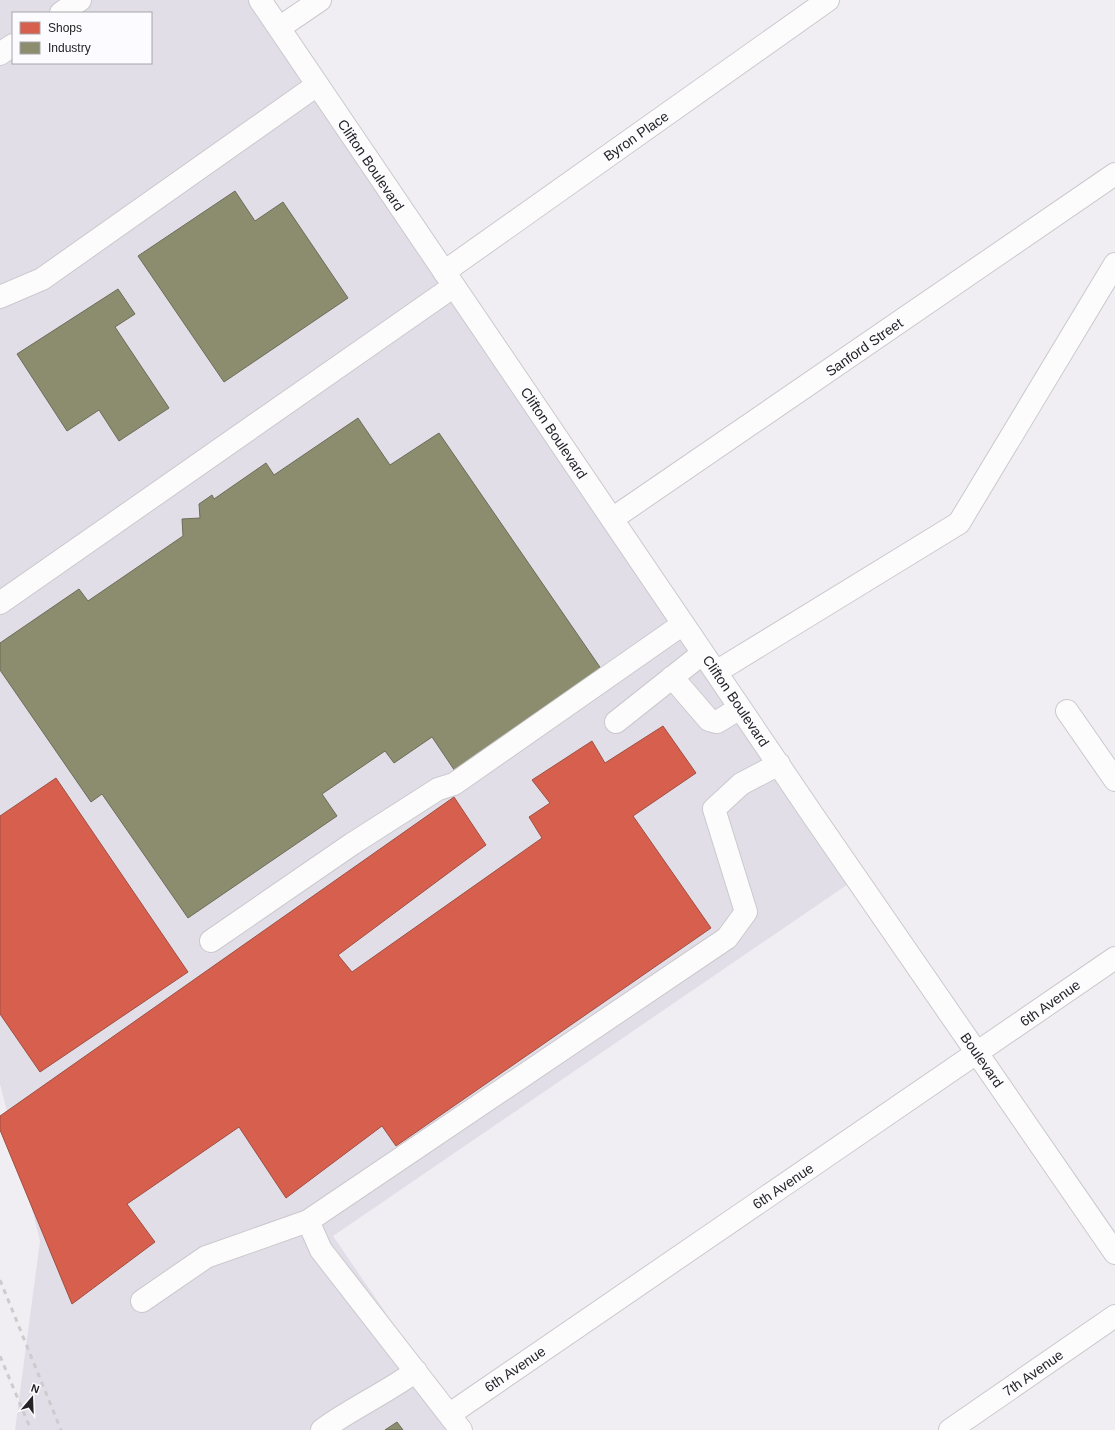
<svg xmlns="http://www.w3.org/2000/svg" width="1115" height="1430" font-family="Arial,sans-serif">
  <rect width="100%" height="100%" fill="#f0eef3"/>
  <path fill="#e1dee8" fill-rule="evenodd" d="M0 0H257L857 878 333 1236 466 1430H15L40 1241 0 1084ZM13 13H151V63H13Z"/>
  <path fill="#d6604d" stroke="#a14e41" d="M663 726 696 773 633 816 711 928 396 1146 382 1126 286 1198 239 1127 127 1204 155 1242 72 1304 0 1130V1116L454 797 486 845 338 955 352 972 542 838 529 817 550 803 532 780 592 741 605 763Z
    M56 778 188 972 40 1072 0 1014V816Z"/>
  <path fill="#8c8c6e" stroke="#6d6c58" d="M235 191 255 221 283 202 348 298 224 382 138 256Z
    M118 289 135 314 115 327 169 408 119 441 99 410 67 431 17 354Z
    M358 418 390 465 439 433 604 673 457 774 432 737 394 763 385 751 322 794 337 816 188 918 102 794 91 802 0 670V643L79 589 88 601 183 536 182 519 200 518 199 504 212 495 214 499 266 463 274 475Z
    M397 1422 403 1430H385Z"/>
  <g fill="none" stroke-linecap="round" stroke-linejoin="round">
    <defs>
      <path id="minor" d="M260 0 812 814 1115 1253
        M61 13 80 0
        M279 28 320 0
        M0 54 13 45
        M444 272 828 0
        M0 297 42 279 317 85
        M612 519 1115 174
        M0 603 454 286
        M716 672 959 523 1115 264
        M672 677 709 720 717 722 740 708
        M1067 711 1115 780
        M616 722 703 653
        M211 941 352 844 438 789 454 784 683 624
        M308 1221 321 1250 461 1430
        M142 1301 206 1257 308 1221 727 938 746 912 714 809 741 784 779 764
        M450 1414 1115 958
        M322 1430C352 1408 386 1393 416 1371
        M950 1430 1115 1316"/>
    </defs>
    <use href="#minor" stroke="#cbc9cd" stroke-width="24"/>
    <use href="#minor" stroke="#fdfcfd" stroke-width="22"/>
    <path stroke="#cccccd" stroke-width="3" stroke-dasharray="5 5" stroke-linecap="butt" d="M0 1280 61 1430
      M0 1356 31 1430"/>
  </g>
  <g text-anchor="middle" stroke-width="4" stroke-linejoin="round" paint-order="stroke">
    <g font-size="14" fill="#242325" stroke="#fcfbff">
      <text transform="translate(636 136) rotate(-35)" y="5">Byron Place</text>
      <text transform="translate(371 165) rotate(56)" y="5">Clifton Boulevard</text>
      <text transform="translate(864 347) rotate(-35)" y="5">Sanford Street</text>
      <text transform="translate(554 433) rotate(56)" y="5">Clifton Boulevard</text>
      <text transform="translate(736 701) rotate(56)" y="5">Clifton Boulevard</text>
      <text transform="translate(1050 1003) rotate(-35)" y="5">6th Avenue</text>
      <text transform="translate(982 1060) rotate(55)" y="5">Boulevard</text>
      <text transform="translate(783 1186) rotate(-34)" y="5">6th Avenue</text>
      <text transform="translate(515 1369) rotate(-34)" y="5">6th Avenue</text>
      <text transform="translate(1033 1373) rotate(-35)" y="5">7th Avenue</text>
    </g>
  </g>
  <rect x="12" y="12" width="140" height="52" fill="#fcfbff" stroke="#a6a5a8"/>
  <rect x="20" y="22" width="20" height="12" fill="#d6604d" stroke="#a6a5a8"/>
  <text x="48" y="32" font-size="12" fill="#242325">Shops</text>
  <rect x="20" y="42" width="20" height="12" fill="#8c8c6e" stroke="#a6a5a8"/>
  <text x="48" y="52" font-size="12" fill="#242325">Industry</text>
  <g transform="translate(32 1398) rotate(19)" stroke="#fcfbff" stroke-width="3" paint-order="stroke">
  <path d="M0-3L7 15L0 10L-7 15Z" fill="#242325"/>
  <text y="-6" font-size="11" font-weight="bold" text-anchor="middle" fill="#242325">N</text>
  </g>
</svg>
